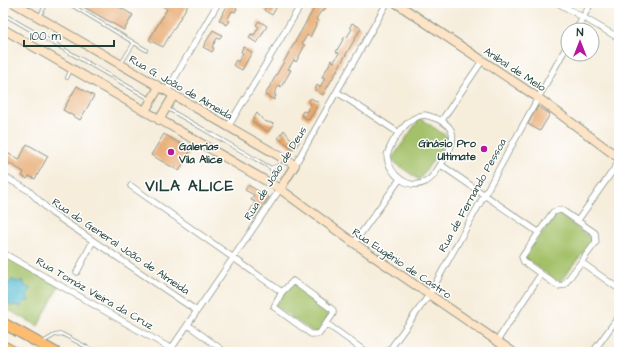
<svg xmlns="http://www.w3.org/2000/svg" width="622" height="355" font-family="'Architects Daughter',sans-serif">
  <rect width="100%" height="100%" fill="#fff"/>
  <filter id="ink" filterUnits="userSpaceOnUse"><feTurbulence type="fractalNoise" baseFrequency=".025" numOctaves="2"/><feDisplacementMap in="SourceGraphic" scale="8" xChannelSelector="R" yChannelSelector="G"/><feConvolveMatrix kernelMatrix="1 2 1 2 8 2 1 2 1" color-interpolation-filters="sRGB"/></filter>
  <filter id="wash" filterUnits="userSpaceOnUse"><feTurbulence type="fractalNoise" baseFrequency=".012" numOctaves="4" result="noise"/><feDisplacementMap in="SourceGraphic" scale="16" xChannelSelector="R" yChannelSelector="G"/><feGaussianBlur stdDeviation="0.9" result="paint"/><feColorMatrix in="noise" values="0 0 0 0 0 0 0 0 0 0 0 0 0 0 0 0 0 1.4 0 .05"/><feComposite in="paint" operator="in"/></filter>
  <g filter="url(#wash)">
    <rect width="100%" height="100%" fill="#f6eddb"/>
    <path fill="#a4c169" stroke="#627f4e" d="M420 118 449 138 419 180 391 160Z
      M557 213 593 240 559 283 524 257Z
      M3 256 59 286 38 326 3 307Z
      M293 281 332 311 316 334 275 306Z"/>
    <path fill="#4eb7cc" stroke="#367a80" d="M12 279 17 282 23 280 25 286 31 289 27 295 29 301 24 302 21 307 16 305 10 306 8 300 3 298 5 291 4 286 9 284Z"/>
    <g id="blocks">
      <path fill="#e6a76c" d="M77 3H121L119 7 133 15 124 30Z
        M157 3H189L163 47 149 40 167 9Z
        M229 3 237 8 235 12 232 11 227 20 230 21 227 25 219 20Z
        M268 3H279L272 15 264 10Z
        M317 3 326 7 323 12 321 11 316 19 318 21 310 37 307 35 302 44 305 45 296 62 294 60 288 69 291 70 284 82 281 87 279 85 274 94 276 95 274 100 265 95Z
        M259 21 267 26 257 43 249 38 251 34 254 35 259 27 256 25Z
        M352 23 361 28 323 95 315 90 317 85 320 87 325 78 322 77 329 65 331 60 334 62 339 53 336 52 345 36 347 37 352 29 350 27Z
        M213 30 222 35 219 39 217 38 212 47 214 48 212 52 203 47Z
        M243 47 252 52 242 70 233 65 236 60 238 62 243 53 241 52Z
        M77 86 94 96 80 120 63 110Z
        M311 98 319 103 309 120 301 115 303 111 306 112 311 104 308 102Z
        M538 106 550 114 540 131 528 124Z
        M257 113 264 121 274 124 268 132 252 121Z
        M284 130 290 138 300 141 294 149 278 138Z
        M164 134 191 150 179 171 151 155Z
        M27 144 48 156 35 179 29 176 27 179 22 176 24 172 3 160 6 152 19 160Z
        M248 185 269 197 254 219 248 215 255 202 251 200 254 195 245 190Z"/>
    </g>
  </g>
  <g filter="url(#ink)">
    <use href="#blocks" fill-opacity="0" stroke="#8a9588" stroke-width="1"/>
    <g fill="none" stroke-linecap="round" stroke-linejoin="round">
      <defs>
        <path id="lane" d="M68 3 146 50
          M3 14 150 99
          M39 17 47 3
          M122 62 134 43
          M67 78 71 69
          M168 109 271 168 273 175 269 180
          M271 168 279 165 280 159
          M43 342 55 335 62 334 96 352"/>
        <path id="street" d="M558 3 619 38
          M576 30 591 3
          M167 91 218 3
          M337 92 399 133
          M425 115C458 123 459 139 441 164 437 170 433 178 427 181 409 192 388 174 387 155 392 140 407 116 425 115Z
          M442 120 482 61
          M228 127 302 3
          M295 165 387 3
          M441 165 538 232
          M3 176 28 190 52 213 197 311
          M131 186 282 292
          M560 210 563 211 595 233 596 242 564 285 558 286 524 262 522 257 553 212Z
          M578 220 619 162
          M354 243 400 179
          M3 253 177 352
          M581 262 619 289
          M77 272 93 241
          M293 281 333 310V314L319 334H311L274 307 282 292Z
          M327 324 366 352
          M188 325 225 352
          M497 341 541 274
          M171 349 280 189
          M388 352 429 295 568 44
          M593 352 619 316"/>
        <path id="secondary" d="M14 3 295 165 280 189
          M396 3 537 97 619 158
          M3 29 280 189 354 243 513 352
          M145 111 159 87
          M159 120 174 95"/>
        <path id="highway" d="M3 323 55 352
          M3 346 14 352"/>
      </defs>
      <use href="#lane" stroke="#8a9588" stroke-width="4"/>
      <use href="#street" stroke="#8a9588" stroke-width="7"/>
      <use href="#secondary" stroke="#8a9588" stroke-width="10"/>
      <use href="#highway" stroke="#8a9588" stroke-width="12"/>
      <use href="#lane" stroke="#fff" stroke-width="2.5"/>
      <use href="#street" stroke="#fff" stroke-width="5.5"/>
      <use href="#secondary" stroke="#fee4c6" stroke-width="8"/>
      <use href="#highway" stroke="#fdbc70" stroke-width="10"/>
    </g>
  </g>
  <g fill="#b5179e" stroke="#fff" stroke-width="1.5">
    <circle cx="484" cy="149" r="4"/>
    <circle cx="171" cy="152" r="4"/>
  </g>
  <g text-anchor="middle" stroke-width="3" stroke-linejoin="round" paint-order="stroke">
    <g font-size="11" fill="#1f3d34" stroke="#fff">
      <text transform="translate(515 69) rotate(33)" y="4">Anibal de Melo</text>
      <text transform="translate(181 87) rotate(30)" y="4">Rua G. João de Almeida</text>
      <text transform="translate(275 173) rotate(-58)" y="4">Rua de João de Deus</text>
      <text transform="translate(472 195) rotate(-61)" y="4">Rua de Fernando Pessoa</text>
      <text transform="translate(121 246) rotate(34)" y="4">Rua do General João de Almeida</text>
      <text transform="translate(402 263) rotate(34)" y="4">Rua Eugênio de Castro</text>
      <text transform="translate(95 293) rotate(30)" y="4">Rua Tomáz Vieira da Cruz</text>
    </g>
    <g font-size="11" font-weight="bold" fill="#1f3d34" stroke="#fff" text-anchor="end">
      <text x="476" y="147">Ginásio Pro<tspan x="476" dy="13">Ultimate</tspan></text>
      <text x="179" y="150" text-anchor="start">Galerias<tspan x="179" dy="13">Vila Alice</tspan></text>
    </g>
    <g font-size="15" font-weight="bold" letter-spacing="1" fill="#1f3d34" stroke="#fff">
      <text x="190" y="191">VILA ALICE</text>
    </g>
  </g>
  <rect width="622" height="355" fill="none" stroke="#fff" stroke-width="16"/>
  <g transform="translate(580 42)"><circle r="19" fill="#ffffff" stroke="#a5b1ae"/>
  <path d="M0-3L7 15L0 10L-7 15Z" fill="#b5179e"/>
  <text y="-6" font-size="11" font-weight="bold" text-anchor="middle" fill="#1f3d34">N</text>
  </g>
  <path d="M24 40v6h90v-6" fill="none" stroke="#1f3d34" stroke-width="2"/>
  <text x="30" y="40" font-size="12" fill="#1f3d34" stroke="#ffffff" stroke-width="3" paint-order="stroke">100 m</text>
</svg>
